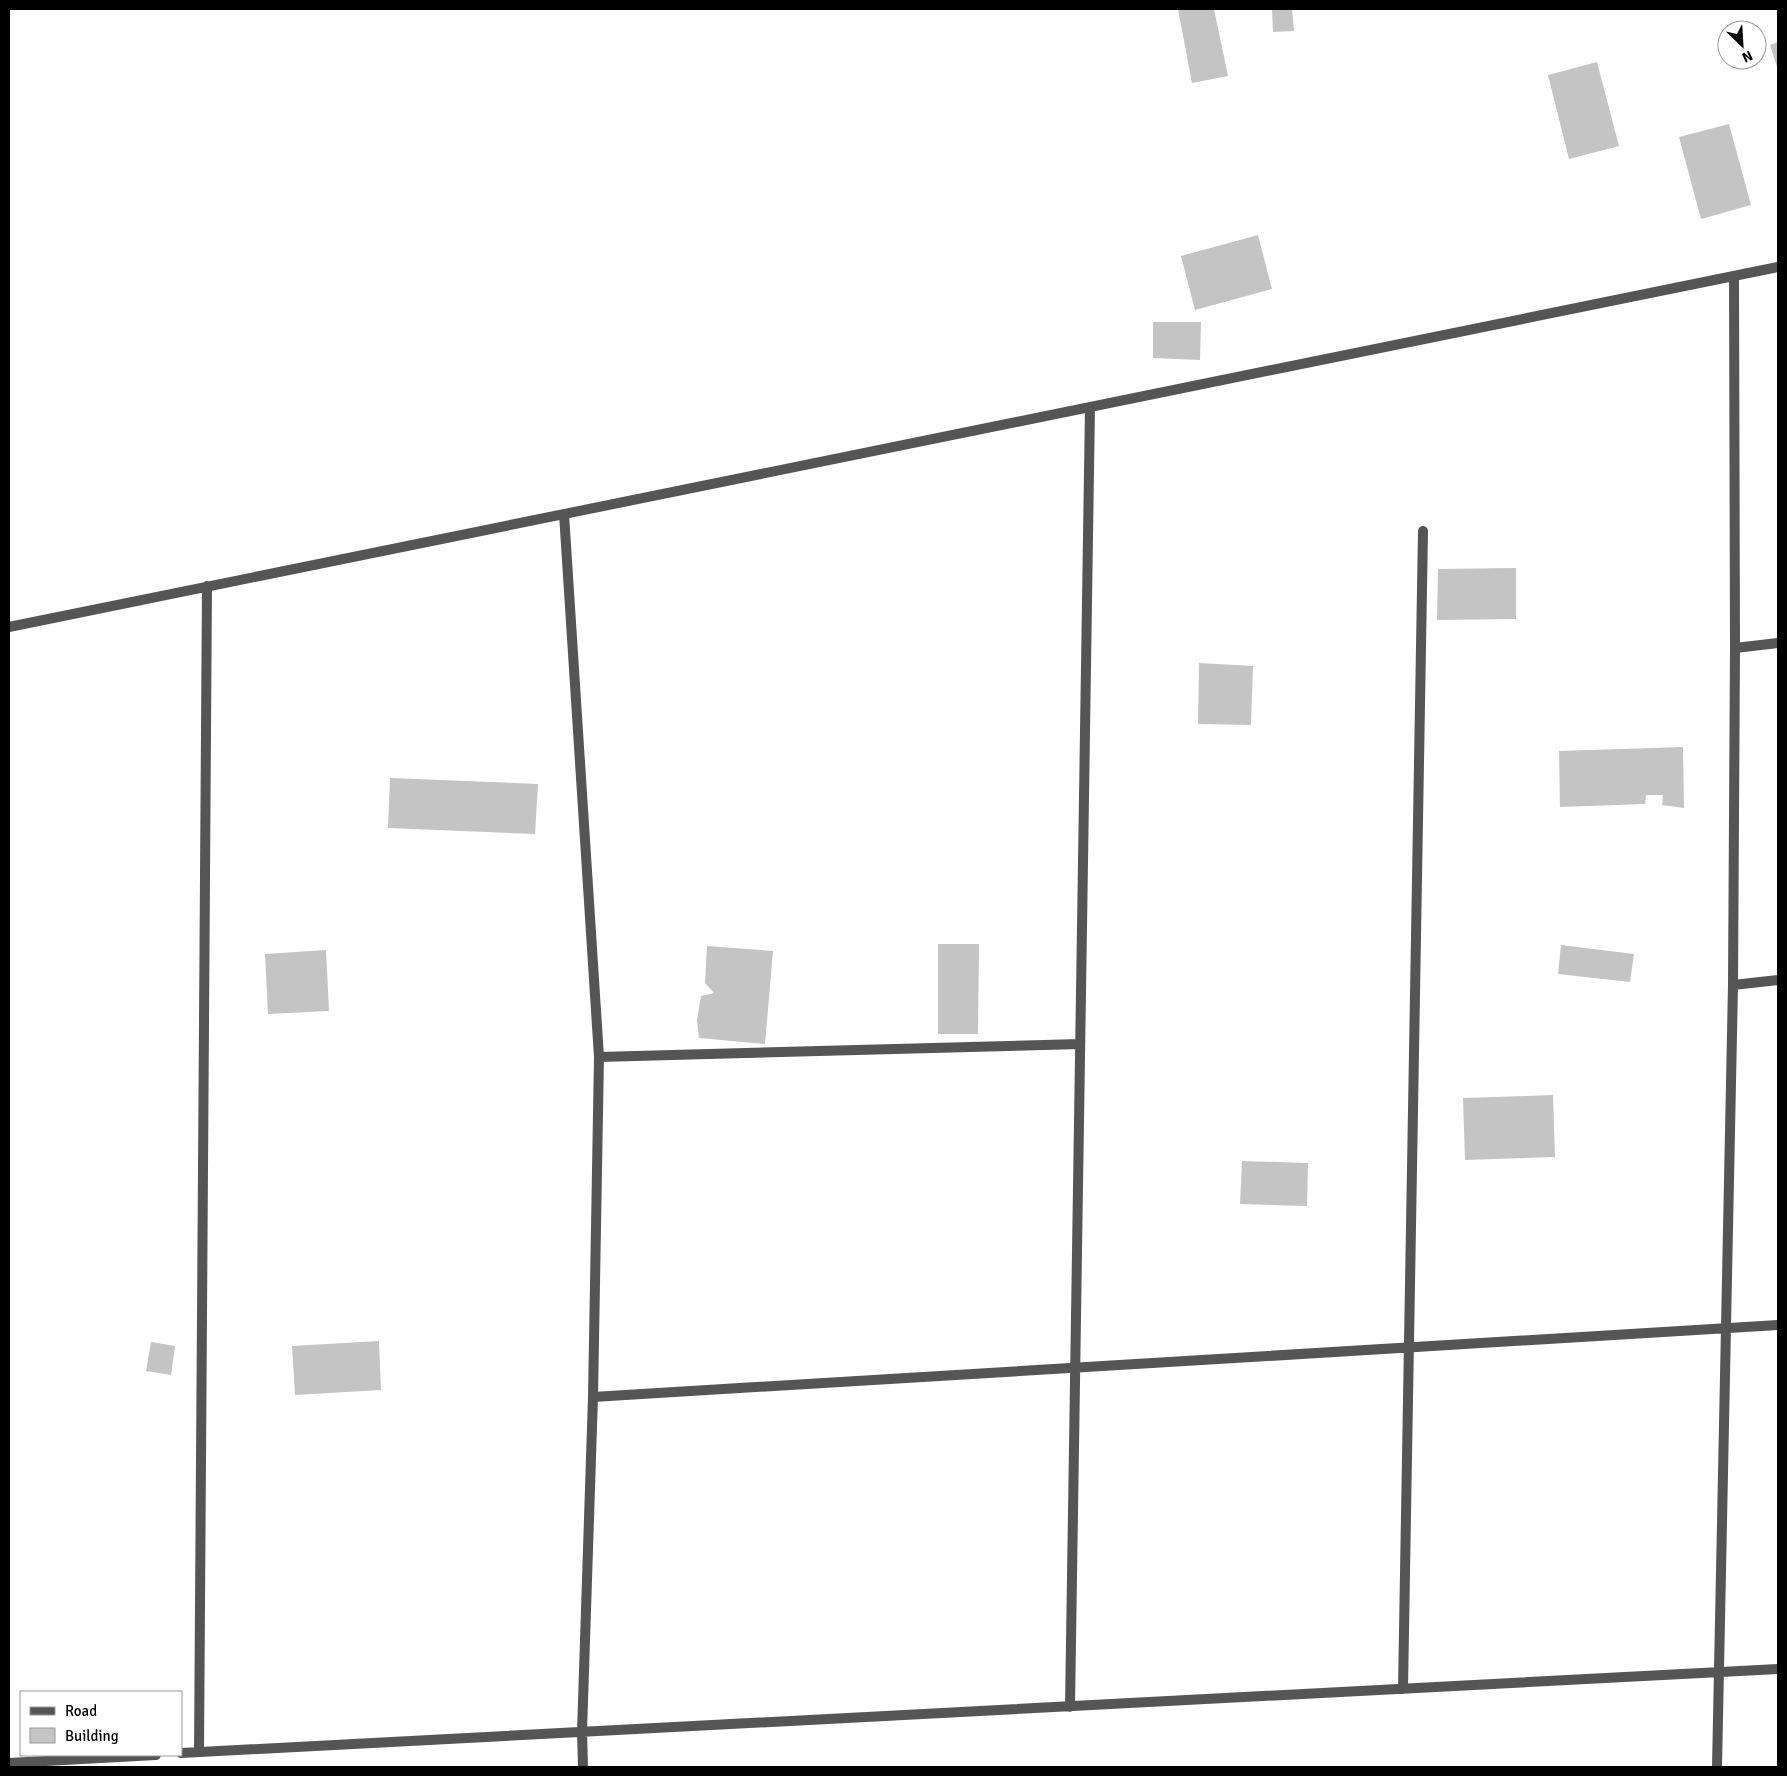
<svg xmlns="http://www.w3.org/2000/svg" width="1787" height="1776" font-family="Signika,sans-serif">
  <rect width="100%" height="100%" fill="#fff"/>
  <path fill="#c4c4c4" d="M1178 9H1214L1228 76 1192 83Z
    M1272 9H1292L1294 31 1273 32Z
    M1778 42V70L1770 45Z
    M1597 62 1619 146 1569 159 1548 75Z
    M1729 124 1751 205 1701 219 1679 137Z
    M1258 235 1272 289 1195 310 1181 256Z
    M1153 322H1201L1200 360 1153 358Z
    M1516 568V619L1437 620 1438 569Z
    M1199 663 1253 666 1251 725 1198 724Z
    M1683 747 1684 808 1662 805 1663 795H1646L1645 804 1560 807 1559 751Z
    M390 778 538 784 535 834 388 828Z
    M938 944H979L978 1034H938Z
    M1561 945 1634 954 1630 982 1558 974Z
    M707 946 773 951 765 1044 699 1038 697 1020 701 996 714 993 705 983Z
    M326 950 329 1011 268 1014 265 954Z
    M1553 1095 1555 1157 1465 1160 1463 1098Z
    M1242 1161 1308 1163 1307 1206 1240 1204Z
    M379 1341 381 1390 295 1395 292 1346Z
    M151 1342 175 1346 171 1375 146 1371Z"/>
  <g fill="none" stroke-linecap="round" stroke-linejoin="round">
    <path stroke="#555" stroke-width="10" d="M564 514 599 1057 593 1397 582 1732 583 1767
      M9 627 1778 267
      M1735 648 1778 643
      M1733 985 1778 980
      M599 1057 1080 1044
      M593 1397 1778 1325
      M1403 1689 1423 531
      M1070 1707 1090 407
      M199 1752 207 586
      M181 1753 1778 1669
      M9 1763 156 1755
      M1717 1767 1733 985 1735 648 1734 276"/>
  </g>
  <rect width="1787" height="1776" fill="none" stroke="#000000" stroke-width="20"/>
  <rect x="20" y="1691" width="162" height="65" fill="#ffffff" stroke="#999999"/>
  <rect x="30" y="1707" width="25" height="8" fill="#555555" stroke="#999999"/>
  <text x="65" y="1716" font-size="15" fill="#000000">Road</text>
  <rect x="30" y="1728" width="25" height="15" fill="#c4c4c4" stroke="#999999"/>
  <text x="65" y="1741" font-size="15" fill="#000000">Building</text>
  <g transform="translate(1742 45) rotate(155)"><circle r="24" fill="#ffffff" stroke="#999999"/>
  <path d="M0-4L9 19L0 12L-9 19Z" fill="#000000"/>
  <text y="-8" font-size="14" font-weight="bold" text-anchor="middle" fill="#000000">N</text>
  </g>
</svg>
